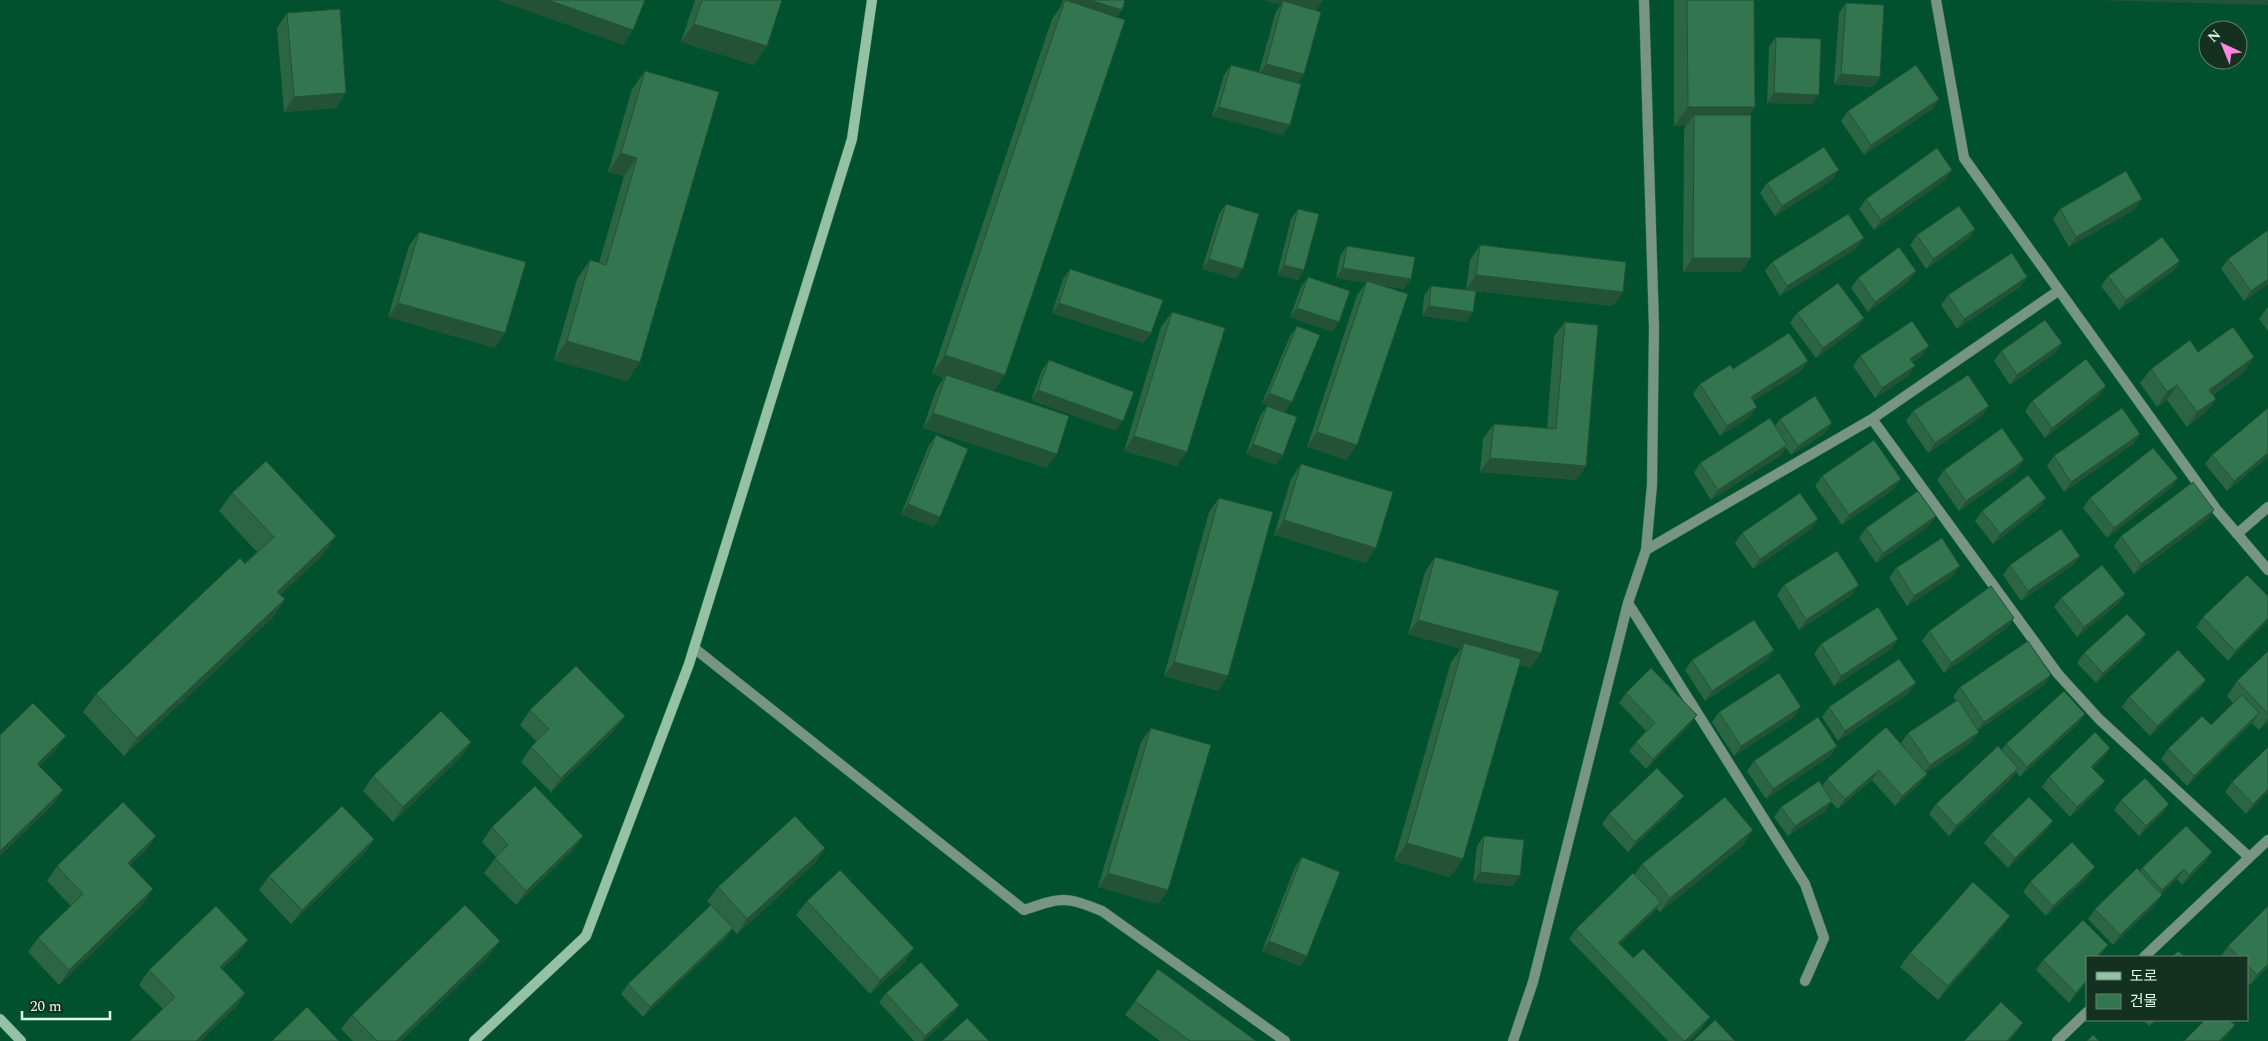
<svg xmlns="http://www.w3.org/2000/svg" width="2268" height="1041" font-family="Spectral,'Noto Sans KR',serif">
  <rect width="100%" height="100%" fill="#01512e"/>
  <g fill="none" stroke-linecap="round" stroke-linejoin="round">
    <defs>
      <path id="street" d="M1936 0 1964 158 2216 509 2268 570
        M1872 419 2058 674 2099 719 2249 857
        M2237 534 2268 507
        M1646 550 1872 419 2058 291
        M1628 603 1805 884 1824 938 1805 981
        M694 648 1024 910C1062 897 1065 896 1102 911L1285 1041
        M2144 957 2268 840
        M1513 1041 1533 982 1628 603 1646 550 1652 485 1654 327 1644 0
        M2057 1041 2087 1012"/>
      <path id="secondary" d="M0 1019 21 1041
        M474 1041 586 936 689 664 852 139 872 0"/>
    </defs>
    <use href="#street" stroke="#28704f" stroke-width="11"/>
    <use href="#secondary" stroke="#28704f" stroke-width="11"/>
    <use href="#street" stroke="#789482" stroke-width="10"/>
    <use href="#secondary" stroke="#95c1a5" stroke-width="10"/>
  </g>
  <path fill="#2b6544" d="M695 0H782L754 65 681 42Z
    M1063 0H1125L1122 10 1116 17 994 391 1047 468 923 428 936 390 944 378 932 374 1052 19 1061 6Z
    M1264 0H1323L1316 10 1283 135 1212 116 1224 75 1231 65 1259 72 1276 11 1281 5Z
    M1674 0H1754L1755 107 1749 115 1741 272H1683L1684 130 1686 126H1674Z
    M1846 3 1880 77 1873 87 1834 84 1839 13Z
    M287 13 336 108 284 112 277 28Z
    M1776 37 1812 104 1767 103 1769 47Z
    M645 71 640 362 627 381 554 360 577 279 590 260 599 263 624 176 608 172 632 89Z
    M1939 99 1932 109 1864 155 1841 121 1848 111Z
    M1952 170 1945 180 1874 230 1859 209 1866 199Z
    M1832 180 1775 216 1760 193 1767 183Z
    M1226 204 1236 279 1202 269 1219 214Z
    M1298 209 1304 270 1298 280 1277 275 1291 219Z
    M2060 209H2135L2069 247 2053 219Z
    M1975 229 1968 239 1926 269 1910 245 1917 235Z
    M419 232 495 348 388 317 409 246Z
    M1480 245 1623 292 1613 306 1466 290 1470 260Z
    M1347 246 1404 289 1381 285 1347 460 1307 447 1357 295 1366 283 1336 278 1340 256Z
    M1857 248 1780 296 1765 271 1772 262Z
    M2228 259 2268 284 2244 301 2221 269Z
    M2180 261 2173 271 2119 310 2101 286 2108 276Z
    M1070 269 1144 343 1052 313 1063 279Z
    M1308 277 1339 322 1332 332 1290 317 1301 287Z
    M2027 277 2020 287 1957 329 1941 305 1948 295Z
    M1858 278 1909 281 1868 312 1851 288Z
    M1431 286 1466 322 1422 316 1424 296Z
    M2268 307V331L2259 319 2266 309Z
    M1172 312 1177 466 1124 451 1161 327Z
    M1797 313 1864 318 1857 328 1816 358 1790 323Z
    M1565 322 1586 466 1576 480 1480 472 1483 438 1494 424 1547 428 1554 336Z
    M1297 326 1285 412 1262 403 1290 336Z
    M2062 343 2055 353 2010 385 1994 361 2001 351Z
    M1860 356H1922L1912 362 1908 376 1875 398 1853 366Z
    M2254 357 2244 372 2213 395 2216 399 2205 413 2187 427 2167 400 2157 407 2140 383 2151 369Z
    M1049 360 1116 431 1031 400 1042 370Z
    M1808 361 1801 371 1753 401 1750 417 1720 436 1693 394 1700 384 1733 369Z
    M2099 396 2045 438 2025 411 2032 401Z
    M1267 406 1276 465 1246 454 1260 416Z
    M1913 411 1982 416 1928 453 1906 421Z
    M1780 419 1825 433 1791 455 1786 448 1781 455 1711 500 1694 473 1700 463 1775 426Z
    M2140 434 2133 444 2064 492 2047 466 2054 456Z
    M936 435 940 517 933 527 901 514 929 445Z
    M2212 455 2268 457 2227 491 2205 464Z
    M1301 464 1366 563 1274 535 1291 479Z
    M1944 470H2017L1959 511 1937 480Z
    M1822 476 1894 489 1842 525 1815 486Z
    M2178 478 2171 488 2107 538 2083 508 2090 498Z
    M232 493 323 555 280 595 285 599 272 618 124 756 83 712 96 694 257 552 219 511Z
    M1219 498 1228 676 1218 691 1164 676 1209 512Z
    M2046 498 2039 508 1993 544 1975 521 1982 511Z
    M2214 510 2207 520 2134 574 2114 546 2121 536Z
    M1818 519 1811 529 1753 569 1735 543 1742 533Z
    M1929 526 1876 563 1859 538 1866 528Z
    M2080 556 2073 565 2021 601 2003 575 2010 565Z
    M1435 557 1531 668 1519 665 1463 859 1450 877 1394 861 1451 662 1461 649 1408 634 1425 572Z
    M1896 568 1953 576 1907 606 1889 578Z
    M1784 585 1852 595 1799 630 1777 595Z
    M2125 594 2118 604 2077 637 2054 607 2061 598Z
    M2203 617 2268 621 2228 661 2196 627Z
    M2014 618 2007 628 1944 673 1922 641 1929 631Z
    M2146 634 2139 644 2096 683 2077 663 2084 653Z
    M1898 639 1891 649 1834 686 1814 654 1821 644Z
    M1774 650 1767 660 1705 701 1685 670 1692 660Z
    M2268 651V722L2259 730 2252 723 2187 786 2161 759 2168 749 2211 725 2233 703 2227 696 2237 681Z
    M2051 675 2044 685 1978 730 1972 742 1926 773 1927 774 1920 784 1895 806 1872 780 1838 809 1831 802 1825 811 1788 836 1774 817 1781 807 1822 786 1827 779 1905 748 1901 743 1908 733 1956 701 1953 697 1960 687Z
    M2206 680 2199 689 2150 736 2122 707 2129 697Z
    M1626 693 1690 725 1646 769 1629 751 1636 742 1646 731 1619 703Z
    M1909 693 1838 741 1822 717 1829 707Z
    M530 710 614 731 551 792 521 762 531 747 537 742 520 725Z
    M1719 712 1794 717 1734 756 1712 722Z
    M2078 724 2020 777 2016 772 2012 778 1949 836 1929 814 1936 804 2002 750 2006 744Z
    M1151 728 1168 890 1158 904 1098 887 1141 742Z
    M471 742 461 757 393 822 363 791 373 776Z
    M1837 746 1830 756 1766 799 1747 771 1754 761Z
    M2110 748 2103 758 2093 768 2098 791 2070 817 2042 787 2049 777Z
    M2232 782 2268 792 2246 814 2225 792Z
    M2121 800 2162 814 2139 836 2114 810Z
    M1677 806 1628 852 1602 824 1609 814Z
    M492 827 583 836 573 850 516 905 484 873 496 857 482 842Z
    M1753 830 1743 845 1660 912 1656 908 1654 912 1620 944 1703 1027 1689 1041H1668L1569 939 1576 929 1635 874 1642 864Z
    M2046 831 2008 868 1984 843 1991 834Z
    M156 836 146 850 130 865 143 904 59 985 28 952 38 938 71 906 47 881 57 866Z
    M1484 836 1513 886 1473 882 1477 846Z
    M374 839 364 854 291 924 259 890 269 876Z
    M825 848 815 863 737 934 732 929 726 938 643 1017 621 994 628 984 711 905 707 901 718 887Z
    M2212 852 2205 862 2182 885 2177 879 2161 894 2162 895 2155 905 2113 945 2088 919 2095 909 2140 871 2142 868Z
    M1302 857 1307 956 1300 966 1262 951 1295 867Z
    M2088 877 2046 916 2023 892 2030 882Z
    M807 901 914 948 904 963 870 994 796 915Z
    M2010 916 2000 930 1938 1000 1900 967 1910 953Z
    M2228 946 2268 967 2250 985 2247 982V957H2222L2221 956Z
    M238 954 222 969 245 993 235 1008 163 1009 139 985 149 970Z
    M490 955 401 1041H353L341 1029 352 1015Z
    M2101 955 2100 957H2087V981L2069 1003 2036 970 2043 960Z
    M1158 969 1256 1041H1160L1125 1015Z
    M886 993 959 1005 952 1015 924 1041H914L879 1002Z
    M2143 1020H2156L2149 1026Z"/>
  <path fill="#235237" d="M497 0H548L633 30 623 45Z
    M1068 0H1090L1122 10 1109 28 1062 7Z
    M1264 0H1323L1313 15 1283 1 1281 5Z
    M2091 0H2268V5Z
    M694 24 767 46 754 65 681 42Z
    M1266 64 1304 74 1297 84 1259 74Z
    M1841 74 1880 77 1873 87 1834 84Z
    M346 93 336 108 284 112 294 97Z
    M1774 93 1819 95 1812 104 1767 103Z
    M1939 99 1932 109 1864 155 1871 145Z
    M1219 107 1290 125 1283 135 1212 116Z
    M1688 107H1755L1742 125 1694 115 1686 126H1674Z
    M621 153 637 158 624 176 608 172Z
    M1839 170 1832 180 1775 216 1782 206Z
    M1952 170 1945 180 1874 230 1881 220Z
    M2142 199 2135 209 2069 247 2076 237Z
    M1975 229 1968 239 1926 269 1933 259Z
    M1864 238 1857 248 1780 296 1787 286Z
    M1693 258H1751L1741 272H1683Z
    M1209 259 1243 269 1236 279 1202 269Z
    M2180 261 2173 271 2119 310 2126 300Z
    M1284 265 1304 270 1298 280 1277 275Z
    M1343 268 1411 279 1404 289 1366 283 1367 281 1366 283 1336 278Z
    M1916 271 1909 281 1868 312 1875 302Z
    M1476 275 1623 292 1613 306 1466 290Z
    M2027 277 2020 287 1957 329 1964 319Z
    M2268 279V284L2244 301 2251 291Z
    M398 303 505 333 495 348 388 317Z
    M1059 303 1151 333 1144 343 1052 313Z
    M1429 306 1473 312 1466 322 1422 316Z
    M1297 308 1339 322 1332 332 1290 317Z
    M1864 318 1857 328 1816 358 1823 348Z
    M567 341 640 362 627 381 554 360Z
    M2062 343 2055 353 2010 385 2017 375Z
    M1929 346 1922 356 1903 369 1910 359Z
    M945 355 1005 375 992 394 946 375 944 378 932 374Z
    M2254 357 2244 372 2199 404 2209 390Z
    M1808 361 1801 371 1744 407 1751 397Z
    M1915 366 1908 376 1875 398 1882 388Z
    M2177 385 2167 400 2157 407 2167 392Z
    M2106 386 2099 396 2045 438 2052 428Z
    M1038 390 1123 421 1116 431 1031 400Z
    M1269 393 1292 402 1285 412 1262 403Z
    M2216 399 2205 413 2187 427 2197 412Z
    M1989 406 1982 416 1928 453 1935 443Z
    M1757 407 1750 417 1720 436 1727 426Z
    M933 413 1057 454 1047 468 923 428Z
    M1832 423 1825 433 1791 455 1798 446Z
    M1317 432 1357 445 1347 460 1307 447Z
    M2140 434 2133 444 2064 492 2071 482Z
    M1134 436 1187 452 1177 466 1124 451Z
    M1253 444 1283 455 1276 465 1246 454Z
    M1787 445 1781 455 1711 500 1718 490Z
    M2268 453V457L2227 491 2234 481Z
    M1490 458 1586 466 1576 480 1480 472Z
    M2024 460 2017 470 1959 511 1966 501Z
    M2178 478 2171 488 2107 538 2114 528Z
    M1901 479 1894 489 1842 525 1849 515Z
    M2046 498 2039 508 1993 544 2000 534Z
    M908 504 940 517 933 527 901 514Z
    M2214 510 2207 520 2134 574 2141 564Z
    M1936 516 1929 526 1876 563 1883 553Z
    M1818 519 1811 529 1753 569 1760 559Z
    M1284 520 1376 548 1366 563 1274 535Z
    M336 536 323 555 264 610 277 592Z
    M2080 556 2073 565 2021 601 2028 591Z
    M1960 566 1953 576 1907 606 1914 596Z
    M1859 585 1852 595 1799 630 1806 620Z
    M2125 594 2118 604 2077 637 2084 627Z
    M285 599 272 618 124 756 137 738Z
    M2014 618 2007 628 1944 673 1951 663Z
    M2268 618V621L2228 661 2235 651Z
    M1418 620 1541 653 1531 668 1463 649 1464 643 1461 649 1408 634Z
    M2146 634 2139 644 2096 683 2103 673Z
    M1898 639 1891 649 1834 686 1841 676Z
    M1774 650 1767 660 1705 701 1712 691Z
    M1174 662 1228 676 1218 691 1164 676Z
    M2051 675 2044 685 1977 731 1984 722Z
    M2206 680 2199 689 2150 736 2157 726Z
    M1916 683 1909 693 1838 741 1845 731Z
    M1801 707 1794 717 1734 756 1741 746Z
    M2259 713 2252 723 2187 786 2194 776Z
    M2085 714 2078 724 2020 777 2027 767Z
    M1697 715 1690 725 1646 769 1653 759Z
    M625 716 614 731 551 792 561 778Z
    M2268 718V722L2259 730Z
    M1979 732 1972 742 1923 775 1930 765Z
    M66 736 55 751 27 778 37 764Z
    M471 742 461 757 393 822 403 807Z
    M1837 746 1830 756 1766 799 1773 789Z
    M2110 748 2103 758 2084 776 2091 767Z
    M2018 768 2012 778 1949 836 1956 826Z
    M1879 770 1872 780 1838 809 1845 799Z
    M1927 774 1920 784 1895 806 1902 796Z
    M2105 781 2098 791 2070 817 2077 807Z
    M2268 789V792L2246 814 2253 804Z
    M63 790 53 805 0 856V851Z
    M1684 796 1677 806 1628 852 1635 842Z
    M1832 801 1825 811 1788 836 1795 826Z
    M2169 804 2162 814 2139 836 2146 826Z
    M2053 821 2046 831 2008 868 2015 858Z
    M1753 830 1743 845 1660 912 1670 898Z
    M156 836 146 850 118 877 128 863Z
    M583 836 573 850 516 905 526 891Z
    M374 839 364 854 291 924 302 910Z
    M1407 843 1463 859 1450 877 1394 861Z
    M825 848 815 863 737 934 747 919Z
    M2212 852 2205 862 2182 885 2189 875Z
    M2095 867 2088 877 2046 916 2053 906Z
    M2184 869 2177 879 2155 899 2162 890Z
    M1480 872 1520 876 1513 886 1473 882Z
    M1108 873 1168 890 1158 904 1098 887Z
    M153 889 143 904 59 985 69 970Z
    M2162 895 2155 905 2113 945 2120 935Z
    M1661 902 1654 912 1611 953 1618 943Z
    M2010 916 2000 930 1938 1000 1948 986Z
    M733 928 726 938 643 1017 650 1007Z
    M248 940 238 954 210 981 220 967Z
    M500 941 490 955 401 1041H396Z
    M1269 941 1307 956 1300 966 1262 951Z
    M2108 945 2101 955 2099 957H2097Z
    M914 948 904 963 870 994 880 980Z
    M2268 964V967L2250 985 2257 975Z
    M2087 980V981L2069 1003 2076 993Z
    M245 993 235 1008 201 1041H196Z
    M959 1005 952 1015 924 1041H922L925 1036Z
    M1710 1017 1703 1027 1689 1041H1685Z
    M2023 1023 2016 1033 2009 1041H2007Z
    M2235 1025 2228 1035 2222 1041H2219Z"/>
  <path fill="#32754f" stroke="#235237" d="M548 0H645L633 30Z
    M702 0H782L767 46 694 24Z
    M1065 0 1125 20 1005 375 945 355Z
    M1090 0H1125L1122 10Z
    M1687 0H1754L1755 107H1688Z
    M1283 1 1321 12 1304 74 1266 64Z
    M1846 3 1884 5 1880 77 1841 74Z
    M340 9 346 93 294 97 287 13Z
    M1776 37 1821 39 1819 95 1774 93Z
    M1231 65 1301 84 1290 125 1219 107Z
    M1916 65 1939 99 1871 145 1848 111Z
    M645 71 719 92 640 362 567 341 590 260 606 265 637 158 621 153Z
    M1694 115H1751V258H1693Z
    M1824 147 1839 170 1782 206 1767 183Z
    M1937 148 1952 170 1881 220 1866 199Z
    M2126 171 2142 199 2076 237 2060 209Z
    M1226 204 1259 214 1243 269 1209 259Z
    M1959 206 1975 229 1933 259 1917 235Z
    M1298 209 1319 214 1304 270 1284 265Z
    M1848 214 1864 238 1787 286 1772 262Z
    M2268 230V279L2251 291 2228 259Z
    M419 232 526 262 505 333 398 303Z
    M2162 237 2180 261 2126 300 2108 276Z
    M1480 245 1626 262 1623 292 1476 275Z
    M1347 246 1415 257 1411 279 1343 268Z
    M1899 247 1916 271 1875 302 1858 278Z
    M2012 253 2027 277 1964 319 1948 295Z
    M1070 269 1163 300 1151 333 1059 303Z
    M1308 277 1350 291 1339 322 1297 308Z
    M1367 281 1408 294 1357 445 1317 432Z
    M1838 283 1864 318 1823 348 1797 313Z
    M1431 286 1476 291 1473 312 1429 306Z
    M1172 312 1225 328 1187 452 1134 436Z
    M2045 320 2062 343 2017 375 2001 351Z
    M1912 321 1929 346 1910 359 1915 366 1882 388 1860 356Z
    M1565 322 1598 325 1586 466 1490 458 1494 424 1556 429Z
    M1297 326 1320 335 1292 402 1269 393Z
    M2233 327 2254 357 2209 390 2216 399 2197 412 2177 385 2167 392 2151 369 2190 340 2198 352Z
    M1789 333 1808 361 1751 397 1757 407 1727 426 1700 384 1730 365 1733 369Z
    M2086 359 2106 386 2052 428 2032 401Z
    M1049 360 1134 392 1123 421 1038 390Z
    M946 375 1069 416 1057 454 933 413Z
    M1968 375 1989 406 1935 443 1913 411Z
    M1815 396 1832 423 1798 446 1780 419Z
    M1267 406 1297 417 1283 455 1253 444Z
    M2122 408 2140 434 2071 482 2054 456Z
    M2268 408V453L2234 481 2212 455Z
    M1770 418 1787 445 1718 490 1700 463Z
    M2002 428 2024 460 1966 501 1944 470Z
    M936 435 968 449 940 517 908 504Z
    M1874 440 1901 479 1849 515 1822 476Z
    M2153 448 2178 478 2114 528 2090 498Z
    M266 461 336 536 277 592 285 599 137 738 96 694 240 558 245 564 274 537 232 493Z
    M1301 464 1393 492 1376 548 1284 520Z
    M2028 475 2046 498 2000 534 1982 511Z
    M2193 482 2214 510 2141 564 2121 536Z
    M1918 491 1936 516 1883 553 1866 528Z
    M1800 493 1818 519 1760 559 1742 533Z
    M1219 498 1273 512 1228 676 1174 662Z
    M2061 529 2080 556 2028 591 2010 565Z
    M1942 538 1960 566 1914 596 1896 568Z
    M1837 551 1859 585 1806 620 1784 585Z
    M1435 557 1559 591 1541 653 1418 620Z
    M2102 565 2125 594 2084 627 2061 598Z
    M2247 575 2268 596V618L2235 651 2203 617Z
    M1991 586 2014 618 1951 663 1929 631Z
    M1878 607 1898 639 1841 676 1821 644Z
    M2127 614 2146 634 2103 673 2084 653Z
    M1754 620 1774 650 1712 691 1692 660Z
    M2028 641 2051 675 1984 722 1960 687Z
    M1464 643 1521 659 1463 859 1407 843Z
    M2178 650 2206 680 2157 726 2129 697Z
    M2268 651V714L2237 681Z
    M1899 659 1916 683 1845 731 1829 707Z
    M576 666 625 716 561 778 531 747 549 729 530 710Z
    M1651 668 1697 715 1653 759 1636 742 1655 723 1626 693Z
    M1779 673 1801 707 1741 746 1719 712Z
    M2064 691 2085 714 2027 767 2006 744Z
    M2242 695 2259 713 2194 776 2168 749 2202 716 2211 725Z
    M1958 700 1979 732 1930 765 1908 733Z
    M33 703 66 736 37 764 63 790 0 851V735Z
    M441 711 471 742 403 807 373 776Z
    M1818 717 1837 746 1773 789 1754 761Z
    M1886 727 1927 774 1902 796 1879 770 1845 799 1827 779Z
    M1151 728 1211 745 1168 890 1108 873Z
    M2095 732 2110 748 2091 767 2105 781 2077 807 2049 777Z
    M1998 746 2018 768 1956 826 1936 804Z
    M2268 747V789L2253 804 2232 782Z
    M1657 768 1684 796 1635 842 1609 814Z
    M2145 778 2169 804 2146 826 2121 800Z
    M1819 781 1832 801 1795 826 1781 807Z
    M535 786 583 836 526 891 495 858 508 845 492 827Z
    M1725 797 1753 830 1670 898 1642 864Z
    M2029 797 2053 821 2015 858 1991 834Z
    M123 802 156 836 128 863 153 889 69 970 38 938 83 894 57 866Z
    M342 806 374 839 302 910 269 876Z
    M795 816 825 848 747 919 718 887Z
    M2186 826 2212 852 2189 875 2184 869 2162 890 2142 868Z
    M1484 836 1524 840 1520 876 1480 872Z
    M2072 842 2095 867 2053 906 2030 882Z
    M1302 857 1340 872 1307 956 1269 941Z
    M2137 868 2162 895 2120 935 2095 909Z
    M840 870 914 948 880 980 807 901Z
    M1633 873 1661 902 1618 943 1633 958 1643 949 1710 1017 1685 1041H1684L1576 929Z
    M1973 882 2010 916 1948 986 1910 953Z
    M465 905 500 941 396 1041H377L352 1015Z
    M711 905 733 928 650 1007 628 984Z
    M216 906 248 940 220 967 245 993 196 1041H130L175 997 149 970Z
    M2268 906V964L2257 975 2247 965V957H2239L2228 946Z
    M2083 920 2108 945 2098 955 2100 957H2087V980L2076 993 2043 960Z
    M2178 951 2185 957H2172Z
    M921 962 959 1005 925 1036 886 993Z
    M1158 969 1256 1041H1190L1135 1001Z
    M2001 1002 2023 1023 2007 1041H1964Z
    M307 1007 339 1041H272Z
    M967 1018 989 1041H942Z
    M1715 1020 1735 1041H1693Z
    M2205 1020H2229L2235 1025 2219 1041H2184Z
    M2093 1035 2099 1041H2087Z"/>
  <rect x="2086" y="956" width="162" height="65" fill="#143020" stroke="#648270"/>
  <rect x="2096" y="972" width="25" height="8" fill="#95c1a5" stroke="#648270"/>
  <text x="2130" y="981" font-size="15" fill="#dbfde7">도로</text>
  <rect x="2096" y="994" width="25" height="15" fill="#32754f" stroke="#648270"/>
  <text x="2130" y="1006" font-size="15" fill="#dbfde7">건물</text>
  <g transform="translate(2223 45) rotate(316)"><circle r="24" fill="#143020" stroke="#648270"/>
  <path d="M0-4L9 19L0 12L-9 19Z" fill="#fd86e2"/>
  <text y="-8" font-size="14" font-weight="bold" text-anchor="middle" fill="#dbfde7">N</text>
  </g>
  <path d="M22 1011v8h88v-8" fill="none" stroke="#dbfde7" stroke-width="2.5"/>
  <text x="30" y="1011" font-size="15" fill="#dbfde7" stroke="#143020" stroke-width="4" paint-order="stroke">20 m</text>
</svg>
